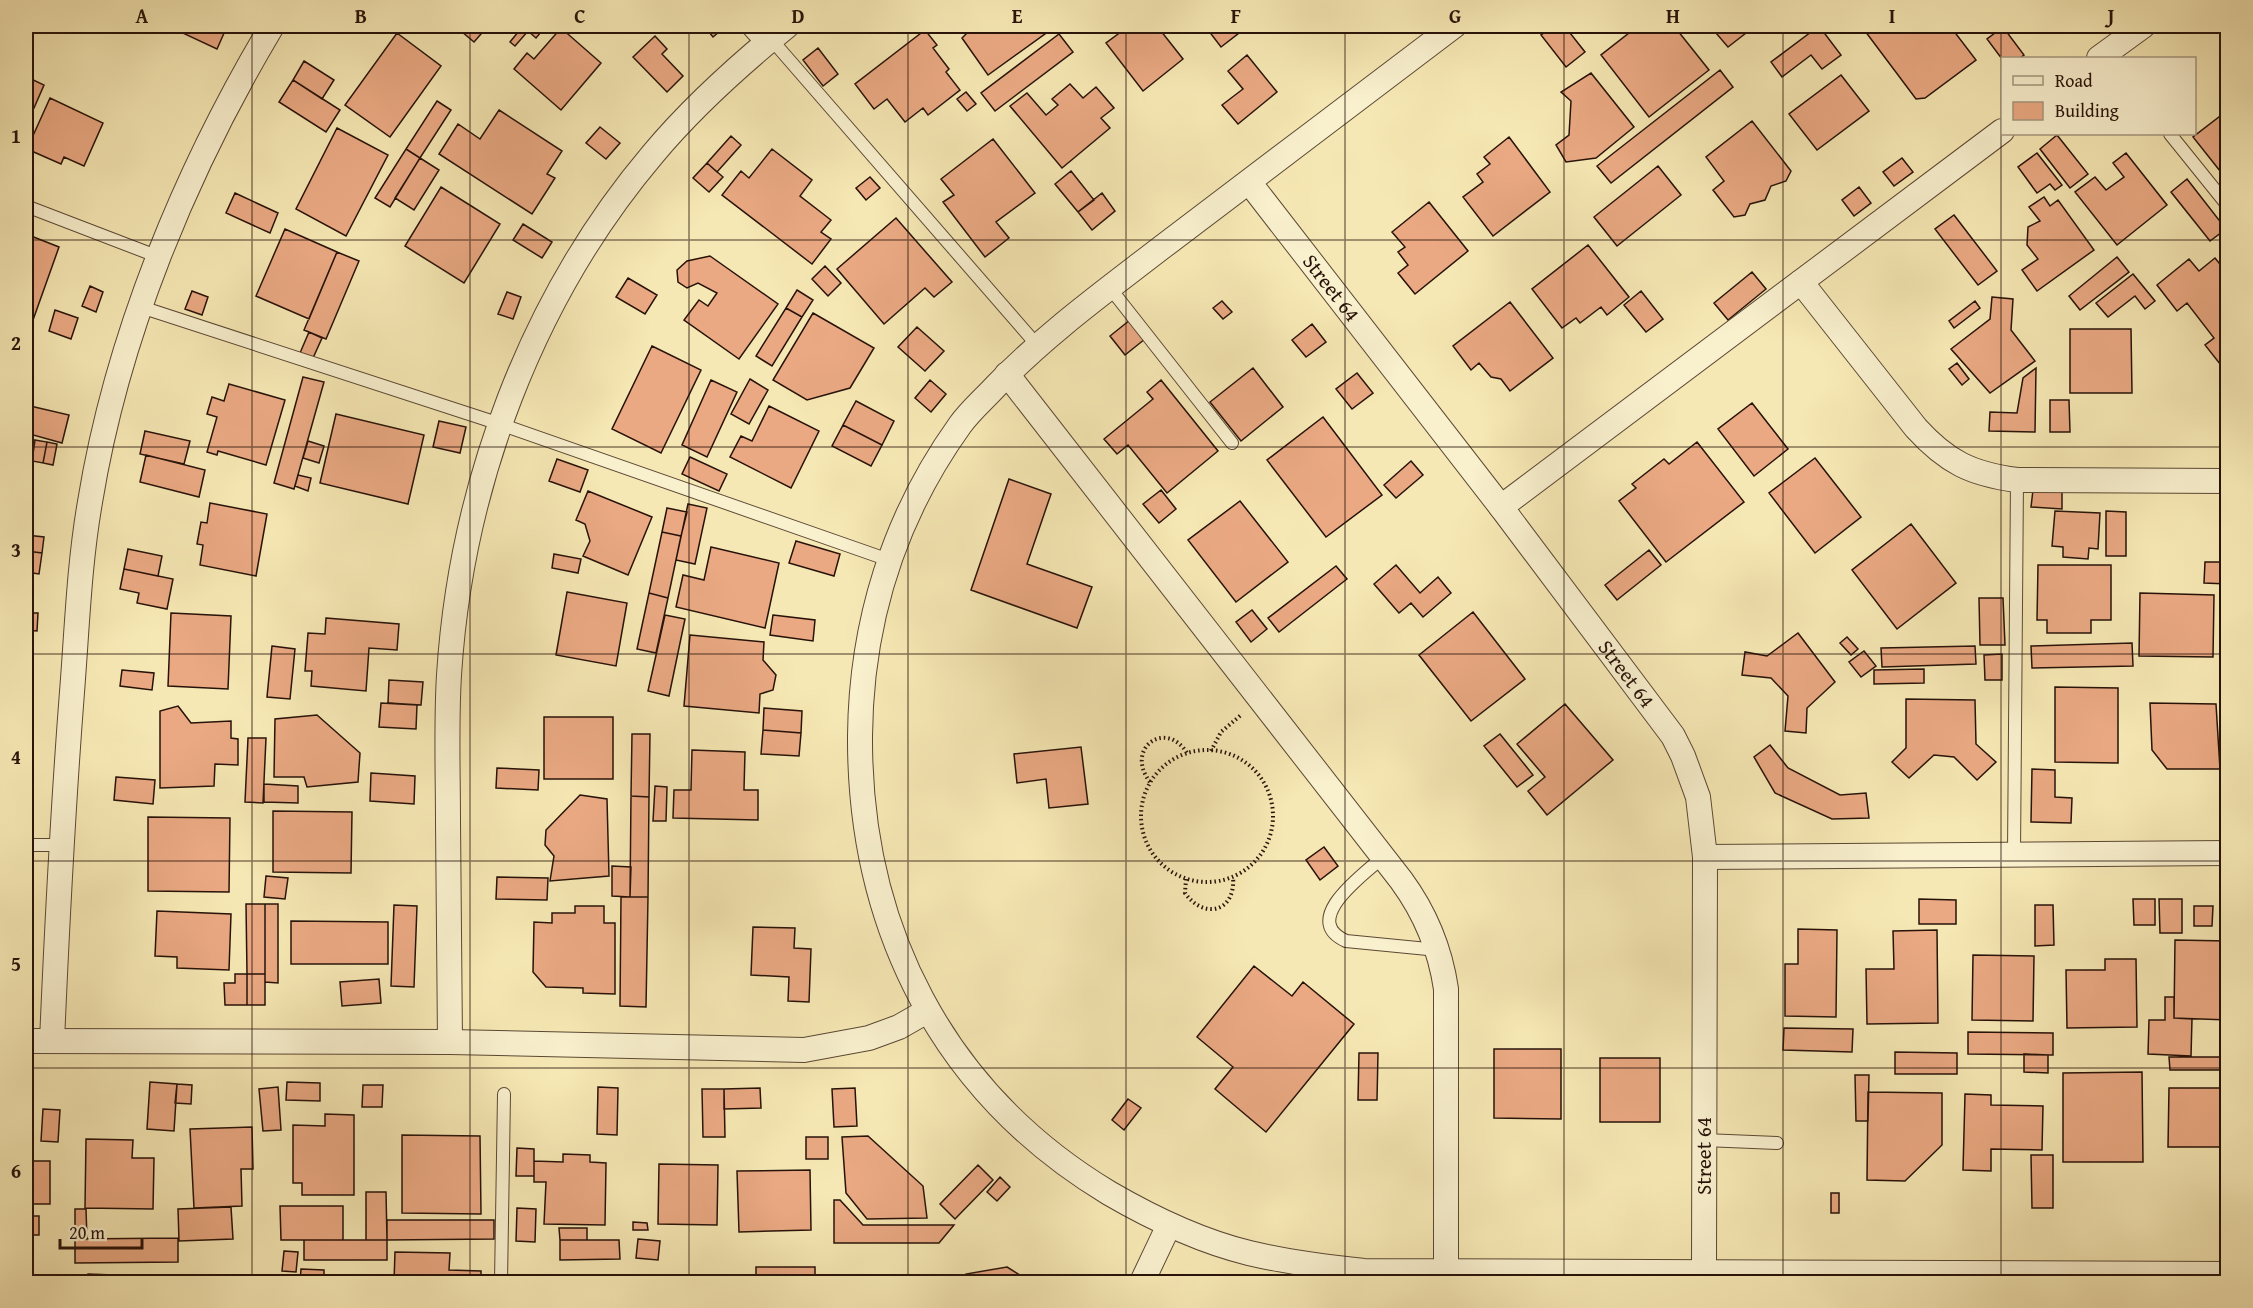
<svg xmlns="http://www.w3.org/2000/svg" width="2253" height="1308" font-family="'Gentium Book Plus',serif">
  <rect width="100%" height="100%" fill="#f6e8b4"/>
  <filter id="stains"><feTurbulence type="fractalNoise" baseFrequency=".00333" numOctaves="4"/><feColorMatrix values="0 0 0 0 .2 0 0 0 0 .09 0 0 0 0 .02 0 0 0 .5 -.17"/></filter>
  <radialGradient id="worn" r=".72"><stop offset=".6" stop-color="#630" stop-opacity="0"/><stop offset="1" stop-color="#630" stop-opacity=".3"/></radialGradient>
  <path fill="#eaa983" stroke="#271209" stroke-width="1.5" d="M173 26H214L225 31 217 49 172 28Z
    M455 26H488L474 42Z
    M523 26H546L536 38 528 31 515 46 510 42Z
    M704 26H726L713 37Z
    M974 26H1045L1049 31 988 75 962 38Z
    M1129 26H1157L1183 59 1143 91 1106 43Z
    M1205 26H1234L1239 33 1221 47Z
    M1554 26H1579L1570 33 1585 52 1566 67 1541 35Z
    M1638 26H1674L1709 70 1649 117 1601 55Z
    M1710 26H1755L1728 47Z
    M1819 26 1841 55 1822 69 1811 55 1782 77 1771 62Z
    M1864 26H1950L1976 60 1925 98 1916 99 1862 27Z
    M2003 27 2024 55 2020 58 2002 59 1987 39Z
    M561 28 601 63 561 110 514 69 527 53 534 59Z
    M925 30 937 45 933 48 949 69 946 72 960 90 928 115 923 108 905 122 887 99 874 109 855 84Z
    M397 33 441 66 390 137 345 105Z
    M1059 34 1073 52 995 111 981 93Z
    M655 36 667 49 662 54 683 76 667 92 633 57Z
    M818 48 838 74 823 86 803 60Z
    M1247 55 1277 92 1238 124 1222 105 1243 89 1228 71Z
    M304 61 334 80 322 99 293 80Z
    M1720 70 1733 87 1611 183 1597 166Z
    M1591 73 1634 127 1596 158 1566 162 1556 145 1569 135 1571 101 1561 92Z
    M1841 75 1869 111 1817 150 1789 114Z
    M27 77 44 85 34 108 26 104Z
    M293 80 340 110 326 132 279 102Z
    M1070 84 1083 98 1096 87 1114 108 1101 118 1110 128 1062 168 1010 106 1027 93 1046 115 1058 105 1052 99Z
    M966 92 976 104 967 111 957 99Z
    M50 98 103 123 84 166 64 157 61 164 27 149Z
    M437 101 451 110 420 158 406 149Z
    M499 110 562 151 547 174 555 178 532 214 439 154 458 124 480 139Z
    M2228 110V181L2193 137Z
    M1752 121 1791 171 1786 181 1771 186 1765 200 1750 204 1745 215 1734 217 1713 190 1724 181 1706 157Z
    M600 127 620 143 606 159 586 143Z
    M337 128 388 155 346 236 296 209Z
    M2057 135 2088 174 2070 188 2040 149Z
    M731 136 741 145 717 172 707 163Z
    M1509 137 1550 192 1493 236 1463 197 1483 182 1477 174 1490 164 1484 157Z
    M993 139 1035 193 996 222 1009 238 985 257 943 202 954 195 941 179Z
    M406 149 420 158 390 207 375 198Z
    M772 149 812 180 800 196 831 220 821 232 831 239 812 264 722 195 741 171 749 178Z
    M2037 153 2062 185 2055 190 2050 184 2037 193 2018 167Z
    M2126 153 2167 205 2117 245 2075 192 2095 177 2106 190 2124 177 2113 163Z
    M420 158 439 170 414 210 395 198Z
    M1902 158 1913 172 1894 186 1883 172Z
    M707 163 723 177 709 192 693 178Z
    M1658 166 1681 195 1617 246 1594 217Z
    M1071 171 1094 200 1078 212 1055 184Z
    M870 177 880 188 866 200 856 188Z
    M2187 179 2226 229 2210 241 2171 192Z
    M441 187 500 224 464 283 405 246Z
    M1859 187 1871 203 1854 216 1842 200Z
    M235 193 278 213 270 233 226 213Z
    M1102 193 1115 211 1092 230 1078 212Z
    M2044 197 2050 206 2058 200 2094 250 2037 291 2022 270 2038 259 2027 245 2028 227 2040 221 2029 207Z
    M1429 202 1468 251 1415 294 1398 273 1408 265 1398 252 1405 247 1392 232Z
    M1954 215 1997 271 1978 285 1935 229Z
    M896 218 952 282 934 297 925 288 884 324 837 269Z
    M523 224 552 242 542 258 513 240Z
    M285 229 337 252 309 319 256 296Z
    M26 234 59 247 33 320 26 318Z
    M1588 245 1629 297 1607 315 1601 307 1580 323 1576 318 1562 328 1532 289Z
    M337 252 359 261 326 339 304 330Z
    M710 256 778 304 739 359 684 320 699 300 708 306 717 293 698 283 687 288 678 282 677 270 687 261Z
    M2117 257 2129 272 2080 310 2069 296Z
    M2215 258 2228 274V374L2205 345 2214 338 2187 303 2177 311 2157 285 2189 259 2199 271Z
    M825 266 841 283 828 296 812 279Z
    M1752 272 1766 289 1728 320 1714 303Z
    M2133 274 2155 301 2145 309 2135 296 2108 317 2096 303Z
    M628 278 657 295 645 314 616 297Z
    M90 286 103 292 96 312 82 306Z
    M797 290 813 300 802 317 786 308Z
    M192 291 208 297 202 315 185 309Z
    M1641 291 1663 319 1646 332 1624 305Z
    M507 292 521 297 513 319 498 314Z
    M1992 297 2013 299 2011 330 2035 361 1990 393 1951 349 1990 319Z
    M1222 301 1232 312 1223 319 1213 308Z
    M1975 301 1980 308 1954 328 1949 321Z
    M1510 302 1553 358 1510 391 1501 379 1491 377 1479 363 1471 370 1453 346Z
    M786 308 802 317 772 366 756 356Z
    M55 310 78 318 71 339 49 331Z
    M813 313 874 348 850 388 807 400 773 380Z
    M1130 320 1145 339 1125 355 1110 336Z
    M1312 324 1326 342 1306 357 1292 340Z
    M917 327 944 351 925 371 898 347Z
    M2070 329H2131L2132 393H2070Z
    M309 332 322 338 313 358 300 353Z
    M652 346 701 370 661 453 612 429Z
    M1957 363 1969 379 1962 385 1949 369Z
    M1253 368 1283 407 1241 441 1210 402Z
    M2036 368 2035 432 1989 431 1990 412 2017 413 2023 378Z
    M1357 373 1373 393 1352 409 1336 389Z
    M303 377 324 382 294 489 274 483Z
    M750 379 768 390 749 424 731 414Z
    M711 380 737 392 707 457 682 445Z
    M930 380 946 394 931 412 915 398Z
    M1161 380 1218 451 1167 493 1128 445 1117 454 1104 439 1153 399 1147 392Z
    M229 384 285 400 266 465 218 451 217 455 207 452 217 417 207 414 212 397 224 401Z
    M2050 400H2069L2070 432H2050Z
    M856 401 894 421 882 445 843 425Z
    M1752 403 1788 449 1754 476 1718 429Z
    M26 405 69 415 62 443 26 433Z
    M769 406 819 431 791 488 730 457 741 436 752 441Z
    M336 414 424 435 408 504 320 483Z
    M1323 417 1382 495 1326 537 1267 460Z
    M439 421 466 427 460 453 433 447Z
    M843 425 882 445 871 466 832 446Z
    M145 431 190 441 184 464 140 454Z
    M26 438 35 440 32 461 26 460Z
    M35 440 47 442 43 463 32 461Z
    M308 441 324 446 319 463 303 458Z
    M47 442 57 444 53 465 43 463Z
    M1697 442 1744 502 1666 562 1619 501 1636 488 1632 484 1664 459 1669 464Z
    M146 455 205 470 199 497 140 482Z
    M690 457 727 474 719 491 682 474Z
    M1815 458 1861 517 1815 553 1769 493Z
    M557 459 588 470 580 492 549 481Z
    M1411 461 1423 475 1396 498 1384 485Z
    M298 475 311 478 308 491 295 486Z
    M1009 479 1051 494 1027 564 1092 587 1077 628 971 590Z
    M1161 490 1176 509 1159 523 1143 504Z
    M2033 490 2062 492V509L2031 507Z
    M588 491 652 517 628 575 583 556 590 541 585 524 576 520Z
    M1240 501 1288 562 1236 602 1188 540Z
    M210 503 267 514 256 576 200 565 203 545 197 544 201 522 207 523Z
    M688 504 707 508 695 564 676 560Z
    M667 508 687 512 681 536 662 532Z
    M2055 511 2100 513 2098 549 2089 548 2088 559 2063 557V547L2052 546Z
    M2106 511 2126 512V556H2106Z
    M1911 524 1956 583 1897 629 1852 570Z
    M662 532 681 536 668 598 649 593Z
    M26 535 44 537 42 553 26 551Z
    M796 541 840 554 834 576 789 563Z
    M711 547 779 563 765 628 676 607 683 575 704 580Z
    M128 549 162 556 158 576 124 569Z
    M1649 550 1661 565 1617 600 1605 585Z
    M26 551 42 553 39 574 26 572Z
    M554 554 581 559 578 573 552 568Z
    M2205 562H2228V584L2204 583Z
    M1396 565 1420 593 1438 577 1451 593 1423 617 1411 603 1399 613 1374 584Z
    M2038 565H2111V620H2091V633H2047V620H2037Z
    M1336 566 1347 579 1279 632 1268 618Z
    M124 569 173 579 167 609 137 603 139 593 120 589Z
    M567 592 627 603 616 666 556 655Z
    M649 593 668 598 656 653 637 649Z
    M2140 593 2214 595 2213 657 2139 656Z
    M1979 598H2003L2005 645H1980Z
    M1252 610 1267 629 1251 642 1236 622Z
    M1473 612 1525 679 1471 721 1419 655Z
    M26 613H38L37 631 26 630Z
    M171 613 231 616 228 689 168 686Z
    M665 615 685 619 669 696 648 691Z
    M773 615 815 620 813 641 770 635Z
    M326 618 399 624 397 650 369 648 366 691 311 686 312 671H305L308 633 325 634Z
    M1798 633 1835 682 1807 708 1806 733 1785 731 1788 696 1771 678 1742 675 1745 652 1767 656Z
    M690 635 764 642 763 660 776 675 773 690 760 694 759 713 684 706Z
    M1847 637 1858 649 1851 655 1840 643Z
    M2132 643 2133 666 2032 668 2031 646Z
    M272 646 295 649 290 699 267 697Z
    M1975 646 1976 664 1882 667 1881 648Z
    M1864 651 1876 666 1861 677 1849 662Z
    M2002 654V680H1985L1984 655Z
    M1924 669V683L1874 684V670Z
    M122 670 154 673 152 690 120 686Z
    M389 680 423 682 421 705 388 703Z
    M2055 687 2118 688V763L2055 762Z
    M1906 699 1975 700 1976 744 1996 762 1977 780 1954 757 1934 755 1909 778 1892 762 1906 748Z
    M381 703 417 705 416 729 379 727Z
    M2150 703 2216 704 2220 769H2167L2152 750Z
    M1565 704 1613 760 1547 815 1528 791 1545 777 1517 744Z
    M178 706 191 723 231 721V738L238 739V765L215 764 214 786 160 788V711Z
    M764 708 802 711 801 733 763 730Z
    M317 715 360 753 358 782 307 787 304 777H274L275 719Z
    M544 717H613V779H544Z
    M763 730 801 733 799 756 761 754Z
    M632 734H650L649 797 631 796Z
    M1500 734 1533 775 1517 787 1484 746Z
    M248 738H266L263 803 245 802Z
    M1770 745 1788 768 1840 795 1866 793 1869 818 1832 819 1775 793 1754 757Z
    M1081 747 1088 804 1049 808 1046 779 1017 783 1014 754Z
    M692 750 745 752 744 790H758V820L673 818 674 790H691Z
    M497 768 539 770 538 790 496 788Z
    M2032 769 2055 770V797L2072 798 2071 823 2031 822Z
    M371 773 415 776 414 804 370 801Z
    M116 777 155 780 153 804 114 800Z
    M264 784 298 786V803L264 802Z
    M655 786 667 787 666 821H653Z
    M580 795 607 799 609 876 550 881 554 856 545 845 546 830Z
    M631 796 649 797 648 897H630Z
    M273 811 352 812 351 873 273 872Z
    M148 817 230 818 229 892 148 891Z
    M1324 847 1338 866 1320 880 1306 860Z
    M612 866 631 867 630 897 612 896Z
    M266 876 288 878 285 899 264 897Z
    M497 877 548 878 547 900 496 899Z
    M621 897H648L646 1007 620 1006Z
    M1919 899 1956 900V924H1919Z
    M2133 899H2155V925H2134Z
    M2159 899H2182V933H2160Z
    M246 904H265V974H247Z
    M265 904H278V983L265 982Z
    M394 905 417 906 414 987 391 986Z
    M2035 905H2053L2054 945 2035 946Z
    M575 906H604V923H615V994L583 993V988L546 987 533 972 534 922 552 923V913H575Z
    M2194 906H2213L2212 926H2194Z
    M157 911 231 914 229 970 177 968V957L155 956Z
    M291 921 388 922V964H291Z
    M753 927 795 928 794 948 811 949 809 1002 788 1001 789 977 751 975Z
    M1798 929 1837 930 1836 1017 1785 1016V964H1798Z
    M1937 930 1938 1023 1867 1024 1866 969H1894L1893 931Z
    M2175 940 2228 941V1020L2174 1018Z
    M1973 955 2034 956 2033 1021 1972 1020Z
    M2105 959H2136L2137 1027 2067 1028 2066 970H2105Z
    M1254 966 1292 996 1303 982 1354 1024 1266 1132 1215 1089 1233 1067 1197 1037Z
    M235 974H247V1005H225L224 983H235Z
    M247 974H265V1005H247Z
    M379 979 381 1003 342 1006 340 982Z
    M2165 997H2174V1018L2192 1019 2191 1056 2148 1054 2149 1020H2165Z
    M1784 1028 1853 1029 1852 1052 1783 1050Z
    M1968 1032 2053 1033V1055L1968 1054Z
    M1494 1049H1561V1119L1494 1118Z
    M1895 1052 1957 1053V1074H1895Z
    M1359 1053H1378L1377 1100H1358Z
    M2024 1054 2048 1055V1073L2024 1072Z
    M2169 1057H2228V1070H2170Z
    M1600 1058H1660V1122H1600Z
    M2142 1072 2143 1162H2063V1073Z
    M1855 1075H1869L1868 1121H1856Z
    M150 1082 177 1084 174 1131 147 1129Z
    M287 1082 320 1083V1101L286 1100Z
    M177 1084 192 1085 191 1104 175 1103Z
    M363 1085H383L382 1107H362Z
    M278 1087 281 1130 263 1131 259 1089Z
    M598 1087 618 1088 617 1135 597 1134Z
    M760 1088 761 1108 724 1109V1089Z
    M855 1088 857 1126 834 1127 832 1089Z
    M2169 1088H2228V1147H2168Z
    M702 1089H724L725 1137H703Z
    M1868 1092 1942 1093V1145L1905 1181 1867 1180Z
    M1965 1094 1991 1095V1105L2043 1106 2042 1150 1991 1149V1171L1963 1170Z
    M1128 1099 1141 1108 1124 1130 1112 1120Z
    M43 1109 60 1110 58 1142 41 1141Z
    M325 1114 354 1115V1195H302V1183H293V1125L325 1126Z
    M252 1127 253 1169H241L242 1206 194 1208 190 1129Z
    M402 1135 480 1136 481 1214 402 1213Z
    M868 1136 923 1186 927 1218 867 1219 846 1193 842 1137Z
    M806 1137H828V1159H806Z
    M86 1139 133 1140 132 1158H154L153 1209 85 1208Z
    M517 1148 534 1149V1176H516Z
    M26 1151H30V1161H50V1204H26Z
    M563 1154 590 1155V1162L606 1163 605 1225 544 1224 546 1182H534V1161L563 1162Z
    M2031 1155H2053V1208H2032Z
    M659 1164 718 1165 717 1225 658 1224Z
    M978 1165 993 1180 955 1219 940 1204Z
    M810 1170 811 1230 739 1232 737 1171Z
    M1000 1177 1010 1187 997 1201 987 1192Z
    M366 1192H386L387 1240H366Z
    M1831 1193H1839V1213H1831Z
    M834 1200H840L863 1225H954L939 1243H834Z
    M280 1206H343V1240H281Z
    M231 1207 233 1239 179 1241 178 1209Z
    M517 1208 536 1209 535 1242 516 1241Z
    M75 1209H86L87 1239H75Z
    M26 1216H39V1235H26Z
    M387 1220H494V1239L387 1240Z
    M633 1222 647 1223 648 1230H633Z
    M559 1228H587V1240H560Z
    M178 1238V1262L75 1263V1239Z
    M638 1239 660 1241 658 1260 636 1258Z
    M304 1240H387V1260H304Z
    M560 1240H619L620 1259 560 1260Z
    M284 1251 298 1252 296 1272 282 1271Z
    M395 1252 450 1253 449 1270 481 1271V1282H394Z
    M756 1267H815V1282H756Z
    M1007 1267 1031 1282H968L966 1274Z
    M301 1269 324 1270V1281L360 1282H300Z
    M88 1274 164 1277V1282H87Z
    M855 1275 916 1276V1282H855Z
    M544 1278 609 1279V1282H544Z
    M696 1279 697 1282H628V1281Z"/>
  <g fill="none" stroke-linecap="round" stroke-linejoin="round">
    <defs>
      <path id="lane" d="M746 26 763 45
        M771 39 1037 345
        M2170 134 2228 206
        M26 206 159 257
        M1110 288 1232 443
        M141 307 500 424 889 560
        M26 845H61
        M2014 854 2017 480
        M1383 857C1364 874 1299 920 1346 941L1438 950
        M1704 1140 1777 1143
        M501 1282 504 1094"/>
      <g id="street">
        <path d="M1454 26C1356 100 1259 174 1161 248 1104 292 1046 334 996 386 984 399 970 411 960 425 894 517 861 623 860 736 859 928 943 1093 1109 1193 1152 1218 1200 1241 1249 1253 1287 1262 1325 1267 1364 1271L2228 1274"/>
        <path d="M2099 58 2143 26"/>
        <path id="s1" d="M1249 182 1501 507 1673 736 1683 756 1698 797 1705 857 1704 1271"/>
        <path d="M1801 282 1916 428C1947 462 1971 474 2017 480L2228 481"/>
        <path d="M1007 374 1401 880C1426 914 1440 948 1446 989V1272"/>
        <path d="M1501 507 2002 131"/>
        <path d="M1705 857 2228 853"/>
        <path d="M26 1041 450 1042 804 1050 869 1038 899 1027 927 1011"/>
        <path d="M52 1041C57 925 63 808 72 692 77 629 79 565 90 502 117 336 186 170 272 26"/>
        <path d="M450 1042C450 968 449 895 448 822 448 773 446 724 449 675 461 487 531 298 653 154 693 106 739 65 787 26"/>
        <path d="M1142 1282 1169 1225"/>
      </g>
    </defs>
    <use href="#lane" stroke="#5b4834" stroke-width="14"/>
    <use href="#street" stroke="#5b4834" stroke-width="26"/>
    <path stroke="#271209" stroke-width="4" stroke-dasharray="1.5 3" stroke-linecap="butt" d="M1141 816a66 66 0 1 1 132 0a66 66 0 1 1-132 0Z
      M1211 751 1221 732 1241 715
      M1150 782C1124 748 1166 719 1187 753
      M1186 879 1185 893C1204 920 1236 912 1233 877"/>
    <use href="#lane" stroke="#f9f0ce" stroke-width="12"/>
    <use href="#street" stroke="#f9f0ce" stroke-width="24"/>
  </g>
  <path fill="none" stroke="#271209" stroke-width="1.5" stroke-opacity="0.55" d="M252 26V1282M470 26V1282M689 26V1282M908 26V1282M1126 26V1282M1345 26V1282M1564 26V1282M1783 26V1282M2001 26V1282M26 240H2228M26 447H2228M26 654H2228M26 861H2228M26 1068H2228"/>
  <g text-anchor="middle" stroke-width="6" stroke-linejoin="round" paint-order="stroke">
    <g font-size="21" fill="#271209" stroke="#f9f0ce">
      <text dy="7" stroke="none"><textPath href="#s1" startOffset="134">Street 64</textPath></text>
      <text dy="7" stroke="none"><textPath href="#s1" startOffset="620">Street 64</textPath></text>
      <text transform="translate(1704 1156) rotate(-90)" y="7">Street 64</text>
    </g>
  </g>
  <rect width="2253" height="1308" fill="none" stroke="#f6e8b4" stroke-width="66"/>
  <rect x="2001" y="57" width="195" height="78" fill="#f9f0ce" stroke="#a5977f" stroke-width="1.5"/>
  <rect x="2013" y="76" width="30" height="9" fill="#f9f0ce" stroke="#a5977f" stroke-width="1.5"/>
  <text x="2055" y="87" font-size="18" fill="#271209">Road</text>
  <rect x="2013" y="102" width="30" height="18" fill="#eaa983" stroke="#a5977f" stroke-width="1.5"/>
  <text x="2055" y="117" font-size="18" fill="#271209">Building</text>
  <path d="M60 1239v9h82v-9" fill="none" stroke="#271209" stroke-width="3"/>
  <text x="69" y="1239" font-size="18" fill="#271209" stroke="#f9f0ce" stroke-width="4.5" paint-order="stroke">20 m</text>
  <rect x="33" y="33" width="2187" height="1242" fill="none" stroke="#271209" stroke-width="2"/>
  <g font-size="20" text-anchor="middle" font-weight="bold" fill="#271209">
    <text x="142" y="23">A</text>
    <text x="361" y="23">B</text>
    <text x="580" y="23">C</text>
    <text x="798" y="23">D</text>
    <text x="1017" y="23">E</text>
    <text x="1236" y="23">F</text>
    <text x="1455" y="23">G</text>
    <text x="1673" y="23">H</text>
    <text x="1892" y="23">I</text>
    <text x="2111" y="23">J</text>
    <text x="16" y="143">1</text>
    <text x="16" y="350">2</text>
    <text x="16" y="557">3</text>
    <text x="16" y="764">4</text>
    <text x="16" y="971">5</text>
    <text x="16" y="1178">6</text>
  </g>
  <rect width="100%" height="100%" filter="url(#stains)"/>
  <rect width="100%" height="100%" fill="url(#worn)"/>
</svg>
